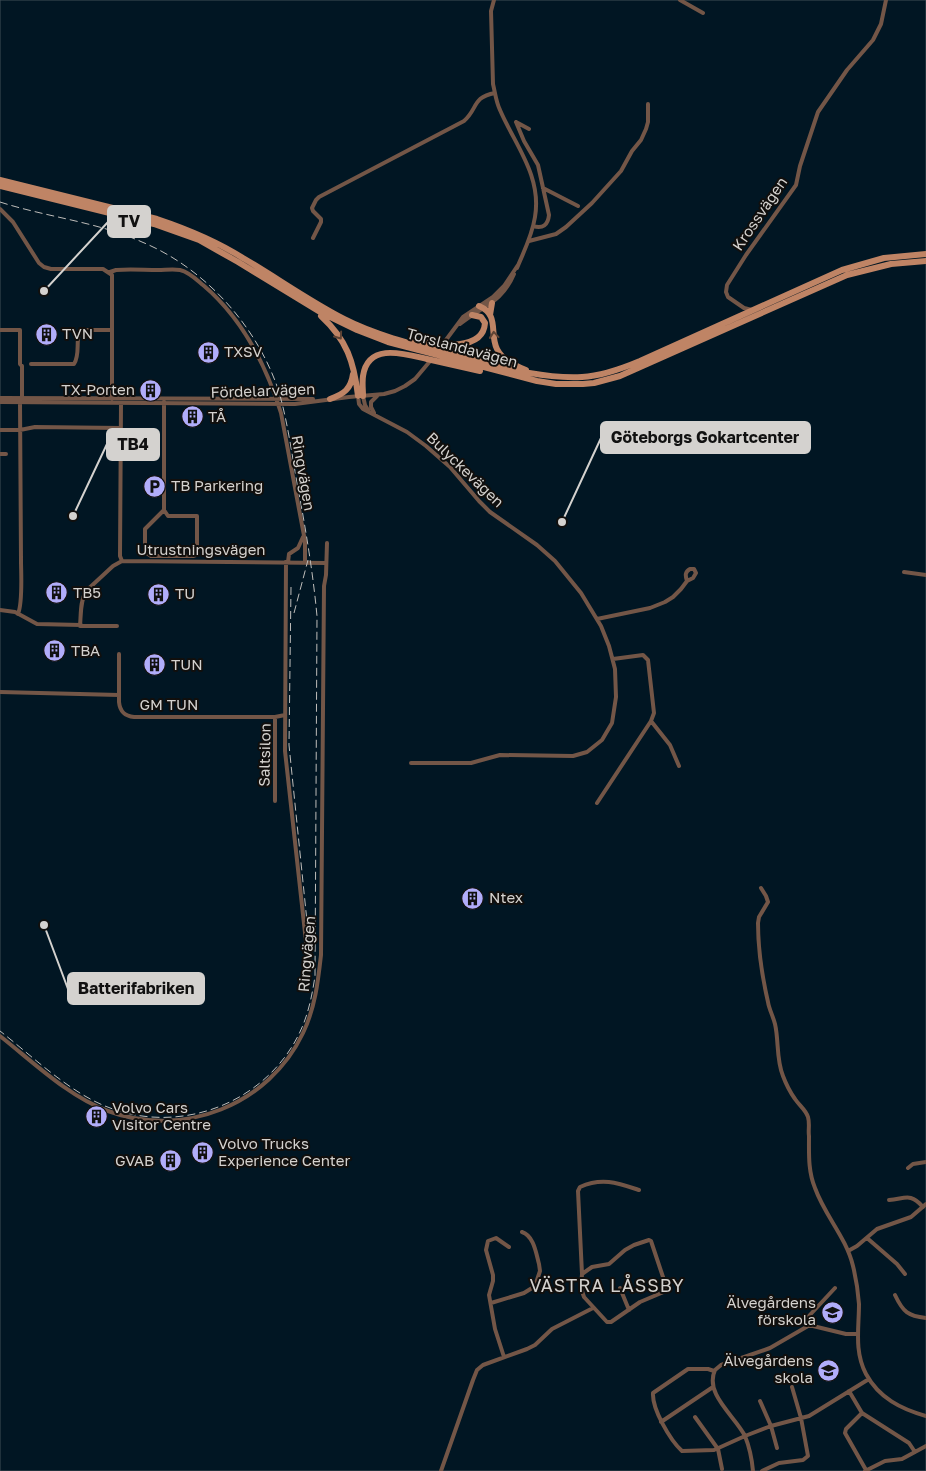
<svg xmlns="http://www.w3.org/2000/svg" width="926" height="1471" font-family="'Golos Text',sans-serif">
  <rect width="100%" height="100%" fill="#292621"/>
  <path fill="#011623" stroke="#404e57" d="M0 0H926V1471H0Z"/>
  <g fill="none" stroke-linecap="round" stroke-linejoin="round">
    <path stroke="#735647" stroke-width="4" d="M494 0 491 11 493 84C495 92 496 102 500 110 515 145 542 176 535 217 532 236 524 251 517 268
      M680 0 703 13
      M516 122 524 141 538 165 549 215C548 225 543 229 533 226
      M516 122 529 129
      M543 188 578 206
      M0 209 13 222 39 263 44 267 51 269H103L112 275V399
      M313 238 321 222V219L313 211 312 208 316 200 319 197 464 121C478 109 472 97 495 93
      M529 241 556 234 566 227 592 203 621 171 632 151 641 140 646 129 648 122V104
      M110 272 116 270C130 269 144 270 158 270 165 270 173 269 180 270 189 272 196 279 203 285 242 318 266 365 281 413L305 541V562
      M752 310 744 308 728 297 726 292 727 285 746 255 796 185 800 166 818 112 847 70 873 40 881 24 886 0
      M460 324C482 306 502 303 514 274
      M0 330H20V364L22 366V398L20 402C20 455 21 508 21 560 21 574 23 602 18 614
      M437 352 463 317 493 297 504 286 518 265
      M31 364H74C80 355 76 343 79 333L85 330H112
      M358 396 359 404 363 409 407 432 426 446 450 467 479 501 490 512 537 545 555 561 581 593 601 626 609 646 615 669 616 697 612 723 602 740 587 752 573 756 500 755 471 763H411
      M363 396 365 405 368 410
      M0 398 313 399
      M0 402 295 404 349 397 384 394 395 391 405 386 415 379 431 360
      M121 404 120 556 122 561
      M374 413 371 407V402L377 396
      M0 430H20L35 427 121 428
      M0 454H6
      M164 510 145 529V552L151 556H193L196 555 197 553V516H168L164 510V402
      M286 562 285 751 308 960
      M288 562 289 554 298 548 303 537
      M904 572 926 575
      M0 610 15 612 37 624 81 625
      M597 619 650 608 665 602 673 597 681 589 687 581 693 578 696 573 694 569H690C685 572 685 575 687 581
      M117 626H80C81 615 80 601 86 591L113 566 122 561 326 563
      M119 654V702C120 712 125 716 134 717H275
      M0 692 119 695
      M651 721 670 745 679 766
      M275 801V717L285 715
      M597 803 651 721 654 713 648 660 643 655 613 659
      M761 888 766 896 768 902 759 917 758 923C758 950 762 976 768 1002 769 1009 773 1016 775 1024 779 1041 776 1059 783 1076 786 1084 790 1092 795 1099 799 1105 806 1110 808 1117 810 1124 808 1130 809 1136 809 1154 808 1171 815 1188 825 1216 846 1237 853 1266 856 1278 858 1291 859 1304 859 1328 854 1351 866 1374 879 1398 901 1409 926 1416
      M0 1036C33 1062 69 1097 108 1111 183 1139 269 1105 303 1033 315 1008 318 982 321 955L324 586 326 575 327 543
      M908 1168 913 1164 926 1162
      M889 1200C905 1199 910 1192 923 1207
      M867 1238 897 1264 905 1274
      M848 1251 857 1246 877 1229 911 1217 926 1204
      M582 1274 581 1288 584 1297 607 1322H611L640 1302 666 1291 667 1289 651 1241 649 1240 634 1245 625 1250 609 1264 592 1267 582 1274 578 1191 580 1187C602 1177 618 1183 639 1190
      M620 1288 629 1310
      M895 1295C903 1312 908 1316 926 1318
      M491 1303 524 1293 532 1288 536 1283 540 1271 539 1264C536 1253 534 1236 522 1232
      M808 1326V1317L835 1288
      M504 1357 495 1329 489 1295 493 1281V1275L486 1250 488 1241 496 1238 509 1247
      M714 1371 708 1369H688L653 1393C652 1409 670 1440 682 1451L714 1450 745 1436 771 1426 809 1416 869 1379
      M849 1391 862 1413 846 1429 845 1433 866 1470
      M760 1401 771 1426 777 1448
      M862 1413 909 1443 915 1452
      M695 1417 718 1449 722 1469
      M661 1422 713 1387
      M441 1471 473 1380 477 1370 483 1365 527 1349 535 1345 552 1329 593 1308
      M753 1471C752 1460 749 1446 745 1436 735 1416 704 1394 715 1370L721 1365 770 1348 808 1326H813L846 1334H857
      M762 1471 779 1463 803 1460 808 1456 801 1418 792 1387
      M865 1471 885 1461 902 1459 926 1446"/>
    <path stroke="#bf8465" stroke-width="6" d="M0 180 157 219C187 229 216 241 243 258 277 278 309 301 344 319 379 337 420 346 459 356 499 366 539 379 582 377 602 376 621 369 640 361L842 270 884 258 926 254
      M0 186 154 224 199 240 238 262 320 312 357 330 388 342 537 381 556 384H583L594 383 620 376 847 275 891 264 926 261
      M479 306C500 315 489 333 497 349 502 359 515 366 526 370
      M490 315 492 303
      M321 316C347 340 354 362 358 396
      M415 341C435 344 483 353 485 323L481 317 472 315
      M363 396C363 389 362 383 363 376 368 342 405 354 427 359 445 363 463 367 480 371
      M330 399C344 394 351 389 353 374"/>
    <path stroke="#bfbdba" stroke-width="1" stroke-dasharray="8 4" stroke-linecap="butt" d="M0 202C46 217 98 222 142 242 205 268 258 327 279 392 288 423 292 456 298 488 306 531 313 573 317 616L315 976C312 996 308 1016 299 1034 264 1105 177 1136 105 1106 68 1091 32 1056 0 1031
      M291 587 289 745 309 941
      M294 613 308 560"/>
  </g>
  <defs><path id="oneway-chevron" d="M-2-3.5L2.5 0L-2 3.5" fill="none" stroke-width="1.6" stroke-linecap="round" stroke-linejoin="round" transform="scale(1.25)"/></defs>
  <g stroke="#5f4435">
    <use href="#oneway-chevron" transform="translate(494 335) rotate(-95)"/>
    <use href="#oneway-chevron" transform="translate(339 336) rotate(55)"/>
  </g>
  <defs>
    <symbol id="building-disc" viewBox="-11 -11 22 22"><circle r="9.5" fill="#b1adfa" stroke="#110f0d"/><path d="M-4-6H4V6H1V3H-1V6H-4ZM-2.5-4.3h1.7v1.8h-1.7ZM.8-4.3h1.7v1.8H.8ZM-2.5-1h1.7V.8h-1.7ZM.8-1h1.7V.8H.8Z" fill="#111"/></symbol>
    <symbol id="parking-disc" viewBox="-11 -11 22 22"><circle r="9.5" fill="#b1adfa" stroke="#110f0d"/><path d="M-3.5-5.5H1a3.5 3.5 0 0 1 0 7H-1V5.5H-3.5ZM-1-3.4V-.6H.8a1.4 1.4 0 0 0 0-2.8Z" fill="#111"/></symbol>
    <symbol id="school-disc" viewBox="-11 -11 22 22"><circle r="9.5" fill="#b1adfa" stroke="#110f0d"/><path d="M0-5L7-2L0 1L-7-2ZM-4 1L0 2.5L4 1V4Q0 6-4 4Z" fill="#111"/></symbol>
  </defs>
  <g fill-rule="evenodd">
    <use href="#building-disc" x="34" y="322" width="25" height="25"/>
    <use href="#building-disc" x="196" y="340" width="25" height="25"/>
    <use href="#building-disc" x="138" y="378" width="25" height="25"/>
    <use href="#building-disc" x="180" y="404" width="25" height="25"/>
    <use href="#parking-disc" x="142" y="474" width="25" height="25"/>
    <use href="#building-disc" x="44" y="580" width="25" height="25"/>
    <use href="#building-disc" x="146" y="582" width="25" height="25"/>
    <use href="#building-disc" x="42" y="638" width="25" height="25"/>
    <use href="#building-disc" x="142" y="652" width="25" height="25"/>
    <use href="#building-disc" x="460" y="886" width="25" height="25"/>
    <use href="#building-disc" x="84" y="1104" width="25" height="25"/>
    <use href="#building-disc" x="190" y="1140" width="25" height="25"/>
    <use href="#building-disc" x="158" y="1148" width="25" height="25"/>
    <use href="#school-disc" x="820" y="1300" width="25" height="25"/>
    <use href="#school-disc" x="816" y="1358" width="25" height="25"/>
  </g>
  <g text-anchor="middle" stroke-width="4" stroke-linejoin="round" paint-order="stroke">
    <g font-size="15" fill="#d4d2cf" stroke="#110f0d">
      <text transform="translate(760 214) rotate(-56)" y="5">Krossvägen</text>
      <text transform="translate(462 348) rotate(15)" y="5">Torslandavägen</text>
      <text transform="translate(263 391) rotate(-2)" y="5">Fördelarvägen</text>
      <text transform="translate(465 470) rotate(44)" y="5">Bulyckevägen</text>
      <text transform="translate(303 473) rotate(80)" y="5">Ringvägen</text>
      <text x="201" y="555">Utrustningsvägen</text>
      <text x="169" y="710">GM TUN</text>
      <text transform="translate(265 755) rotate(-89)" y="5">Saltsilon</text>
      <text transform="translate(307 954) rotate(-85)" y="5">Ringvägen</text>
    </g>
    <g font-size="15" fill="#d4d2cf" stroke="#110f0d" text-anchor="start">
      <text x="62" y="339">TVN</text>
      <text x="224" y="357">TXSV</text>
      <text x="135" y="395" text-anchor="end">TX-Porten</text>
      <text x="208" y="422">TÅ</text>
      <text x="171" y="491">TB Parkering</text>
      <text x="73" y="598">TB5</text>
      <text x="175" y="599">TU</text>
      <text x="71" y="656">TBA</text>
      <text x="171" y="670">TUN</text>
      <text x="489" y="903">Ntex</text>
      <text x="112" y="1113">Volvo Cars<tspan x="112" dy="17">Visitor Centre</tspan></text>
      <text x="218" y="1149">Volvo Trucks<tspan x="218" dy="17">Experience Center</tspan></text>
      <text x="154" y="1166" text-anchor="end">GVAB</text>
      <text x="816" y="1308" text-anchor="end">Älvegårdens<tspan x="816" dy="17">förskola</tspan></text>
      <text x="813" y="1366" text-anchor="end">Älvegårdens<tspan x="813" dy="17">skola</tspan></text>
    </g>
    <g font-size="18" letter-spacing="1" fill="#d4d2cf" stroke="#110f0d">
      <text x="607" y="1292">VÄSTRA LÅSSBY</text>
    </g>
  </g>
  <path fill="none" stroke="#d4d2cf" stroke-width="2" d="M44 291L108 222M562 522L601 438M73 516L107 444M44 925L68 989"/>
  <g fill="#d4d2cf" stroke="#110f0d" stroke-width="2">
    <circle cx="44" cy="291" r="5"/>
    <circle cx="562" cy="522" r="5"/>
    <circle cx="73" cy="516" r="5"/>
    <circle cx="44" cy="925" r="5"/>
  </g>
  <g fill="#d4d2cf" stroke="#d4d2cf" stroke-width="2">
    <rect x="108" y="206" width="42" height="31" rx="5"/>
    <rect x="601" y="422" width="209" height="31" rx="5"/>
    <rect x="107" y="429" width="52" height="31" rx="5"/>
    <rect x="68" y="973" width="136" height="31" rx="5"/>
  </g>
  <g font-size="16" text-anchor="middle" font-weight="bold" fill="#111">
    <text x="129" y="227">TV</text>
    <text x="705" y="443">Göteborgs Gokartcenter</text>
    <text x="133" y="450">TB4</text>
    <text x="136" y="994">Batterifabriken</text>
  </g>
</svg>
